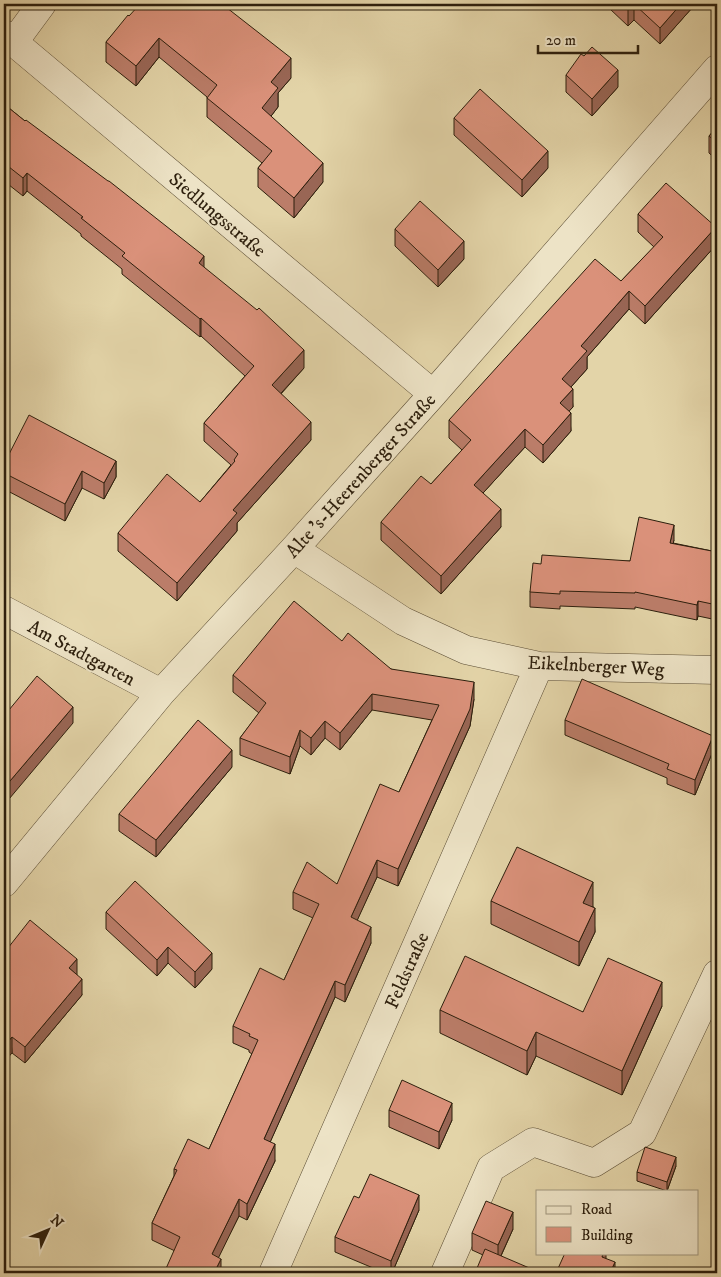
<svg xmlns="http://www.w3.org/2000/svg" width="721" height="1277" font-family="'IM FELL DW Pica',serif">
  <rect width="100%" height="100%" fill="#e3d4a8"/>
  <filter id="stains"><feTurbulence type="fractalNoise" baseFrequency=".004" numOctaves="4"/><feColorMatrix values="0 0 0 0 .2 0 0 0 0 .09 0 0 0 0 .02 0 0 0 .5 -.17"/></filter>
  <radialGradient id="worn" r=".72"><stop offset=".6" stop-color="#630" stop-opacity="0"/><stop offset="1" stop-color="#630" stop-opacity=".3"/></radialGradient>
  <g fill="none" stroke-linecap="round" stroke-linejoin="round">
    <defs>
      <path id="minor" d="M4 34 433 394
        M14 42 42 4
        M294 549 403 621 466 650 539 666 717 670
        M4 610 161 693
        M4 883 161 693 294 549 433 394 717 69
        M273 1273 539 666
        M445 1273 491 1168 533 1142 594 1163 642 1133 717 974"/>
    </defs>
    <use href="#minor" stroke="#5a4c34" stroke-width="29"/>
    <use href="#minor" stroke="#ede3c6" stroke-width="28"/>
  </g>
  <path fill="#bb7d69" stroke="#2d1f0d" d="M610 4H694L692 6V8L660 44 634 20 628 26 610 9Z
    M129 16 291 78 278 93V107L271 116 323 182 294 218 258 187V168L262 163 207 117V97L159 57 136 86 106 62V42Z
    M566 75 618 87 592 116 566 92Z
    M4 104 204 267 304 368 281 394 311 440 237 523V531L177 601 118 551V533L200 502 231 465 204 441V423L245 376 201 336 200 337 122 274V269L81 236V234L27 191 23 196 4 181Z
    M454 118 548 168 522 197 454 135Z
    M717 127V160L709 153V136Z
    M638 214 716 245 645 324 629 309 587 357V369L571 387 573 407 569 411 571 431 543 463 525 447 483 493 501 527 441 594 381 540V522L431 484 462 450 449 438V420L621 281 654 247 638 232Z
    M395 229 464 259 438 287 395 246Z
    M116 461V477L104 499 82 488 65 521 4 489V464Z
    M674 540 673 543 717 552V620L698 616 697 620 635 607V609L560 606V609L530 607V592L541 564 630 561Z
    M342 641 391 669 474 699 470 726 398 886 377 877 357 920 371 943 345 1002 335 997 270 1142 275 1161 247 1220 239 1216 218 1257 221 1273 152 1240V1223L174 1176V1169L209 1149 252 1054 249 1052V1050L233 1043V1026L284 980 313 918 293 909V892L337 884 399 792 432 720 372 710 340 750 325 738 311 755 300 746 290 774 240 755V738L259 713 233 692V675Z
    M565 720 713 750 717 740V770L712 768V753L695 795 667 784V778L565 735Z
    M232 767 156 857 119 831V814Z
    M491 901 593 906 595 932 579 966 491 924Z
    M106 912 212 969 195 988 168 963 157 976 106 929Z
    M4 953 77 975 82 995 25 1063 12 1053Z
    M662 1006 622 1095 536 1056 527 1075 440 1033V1010L583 1012Z
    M389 1110 452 1120 439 1149 389 1127Z
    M676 1166 667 1191 637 1181V1172Z
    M359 1198 419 1210 392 1273H385L335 1252V1237Z
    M513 1229 501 1256 483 1255 472 1250V1233Z"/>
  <path fill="#965" stroke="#2d1f0d" d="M634 4V20L628 26V10Z
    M681 4H694L692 6V8L660 44V28Z
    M159 38V57L136 86V66Z
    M291 58V78L278 93V107L262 128V108L271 82Z
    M618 70V87L592 116V99Z
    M548 151V168L522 197V180Z
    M323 163V182L294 218V198Z
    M27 173V191L23 196V178Z
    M716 227V245L645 324V306Z
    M464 241V259L438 287V270Z
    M204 256V274L199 263Z
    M629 291V309L587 357V369L562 397V379L581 346Z
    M201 318V336L200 337V319Z
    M304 350V368L272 403V385Z
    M573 389V407L560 421V403Z
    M571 413V431L543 463V445Z
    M311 422V440L237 523V531L177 601V583L233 510Z
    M525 429V447L474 503V485Z
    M116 461V477L104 499V483Z
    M82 471V488L65 521V504Z
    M501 509V527L441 594V576Z
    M674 525V540L670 558V543Z
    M698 601V616L697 620V605Z
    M474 682V699L470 726 398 886V869Z
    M372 694V710L340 750V733Z
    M73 707V723L4 805V788Z
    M325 721V738L311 755V738Z
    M300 730V746L290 774V757Z
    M713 736V751L695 795V780Z
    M232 750V767L156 857V840Z
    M377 860V877L351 934V917Z
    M593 882V906L583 926V903Z
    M595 908V932L579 966V942Z
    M371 927V943L345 1002V985Z
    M168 947V963L157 976V960Z
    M212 953V969L195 988V972Z
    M77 959V975L69 968Z
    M82 979V995L25 1063V1047Z
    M335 981V997L264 1156V1139Z
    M662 982V1006L622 1095V1071Z
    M536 1032V1056L527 1075V1051Z
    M12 1037V1053L4 1062V1046Z
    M452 1103V1120L439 1149V1132Z
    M275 1144V1161L247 1220V1204Z
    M676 1157V1166L667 1191V1182Z
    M419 1195V1210L392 1273H391V1261Z
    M239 1199V1216L212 1271V1254Z
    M513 1212V1229L498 1262V1245Z
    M603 1253H606V1264L602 1257Z
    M221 1259V1273H214Z
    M615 1262V1273H610Z"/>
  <path fill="#da917a" stroke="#2d1f0d" d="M140 4H222L291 58 271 82 278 88 262 108 323 163 294 198 258 168 272 151 207 98 217 85 159 38 136 66 106 42 128 15 129 16Z
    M622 4H681L660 28 634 4 628 10Z
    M592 47 618 70 592 99 566 75 581 54 584 56Z
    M480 89 548 151 522 180 454 118Z
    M4 104 25 121 26 120 108 181H109L204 256 199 263 257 310 259 308 304 350 272 385 311 422 233 510 237 513 177 583 118 533 167 474 200 502 235 461 234 460 238 454 204 423 254 366 201 318 200 319 122 256 125 253 81 218 83 217 27 173 23 178 4 163Z
    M717 127V143L709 136Z
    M666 183 716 227 645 306 629 291 581 346 587 351 562 379 573 389 560 403 571 413 543 445 525 429 474 485 501 509 441 576 381 522 421 476 431 484 471 440 449 420 595 259 621 281 663 237 638 214Z
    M420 201 464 241 438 270 395 229Z
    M29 415 116 461 104 483 82 471 65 504 4 473V464Z
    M639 517 674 525 670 543 717 552V605L698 601 697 605 635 592V593L560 591V594L530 592 533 563 541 564 542 555 630 561Z
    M294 601 342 641 348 633 391 669 474 682 470 709 398 869 377 860 351 917 371 927 345 985 335 981 264 1139 275 1144 247 1204 239 1199 212 1254 221 1259 214 1273H164L180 1237 152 1223 177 1170 174 1169 188 1139 209 1149 258 1040 249 1036 250 1034 233 1026 260 968 284 980 319 904 293 892 307 862 337 884 380 784 399 792 439 705 372 694 340 733 325 721 311 738 300 730 290 757 240 738 266 703 233 675Z
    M37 676 73 707 4 788V716Z
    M582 679 713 736 695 780 667 769 669 764 565 720Z
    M198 720 232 750 156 840 119 814Z
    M717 740V754L712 752Z
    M517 847 593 882 583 903 595 908 579 942 491 901Z
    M135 881 212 953 195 972 168 947 157 960 106 912Z
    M30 920 77 959 69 968 82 979 25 1047 12 1037 4 1046V953Z
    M465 956 583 1012 608 958 662 982 622 1071 536 1032 527 1051 440 1010Z
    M402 1080 452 1103 439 1132 389 1110Z
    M645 1147 676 1157 667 1182 637 1172Z
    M370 1174 419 1195 391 1261 335 1237 354 1196 359 1198Z
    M486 1201 513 1212 498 1245 472 1233Z
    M485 1249 541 1273H475Z
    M565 1253H603L602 1257 615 1262 610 1273H556Z"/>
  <g text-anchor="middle" stroke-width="4" stroke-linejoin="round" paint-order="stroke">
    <g font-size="19" fill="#2d1f0d" stroke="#ede3c6">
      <text transform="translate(218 214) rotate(40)" y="7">Siedlungsstraße</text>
      <text transform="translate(360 475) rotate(-48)" y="7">Alte 's-Heerenberger Straße</text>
      <text transform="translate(82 652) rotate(28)" y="7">Am Stadtgarten</text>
      <text transform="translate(596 665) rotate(3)" y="7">Eikelnberger Weg</text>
      <text transform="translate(406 970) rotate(-66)" y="7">Feldstraße</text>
    </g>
  </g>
  <rect width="721" height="1277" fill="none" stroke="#e3d4a8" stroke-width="20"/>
  <rect x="5" y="5" width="711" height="1267" fill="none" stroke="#2d1f0d" stroke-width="2.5"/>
  <rect x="10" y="10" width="701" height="1257" fill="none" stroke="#2d1f0d"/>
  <rect x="536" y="1190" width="162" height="65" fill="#ede3c6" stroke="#a0957c"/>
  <rect x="546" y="1206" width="25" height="8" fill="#ede3c6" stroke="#a0957c"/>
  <text x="581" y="1214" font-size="15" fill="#2d1f0d">Road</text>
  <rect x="546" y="1227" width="25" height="15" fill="#da917a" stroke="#a0957c"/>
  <text x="581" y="1240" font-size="15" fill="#2d1f0d">Building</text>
  <g transform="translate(48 1230) rotate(46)" stroke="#ede3c6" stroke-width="4" paint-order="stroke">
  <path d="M0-4L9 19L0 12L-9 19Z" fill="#2d1f0d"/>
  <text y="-8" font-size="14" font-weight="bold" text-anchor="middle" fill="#2d1f0d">N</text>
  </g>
  <path d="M538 45v8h100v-8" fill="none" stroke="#2d1f0d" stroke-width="2.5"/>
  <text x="546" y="45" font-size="15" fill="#2d1f0d" stroke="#ede3c6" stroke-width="4" paint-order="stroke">20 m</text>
  <rect width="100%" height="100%" filter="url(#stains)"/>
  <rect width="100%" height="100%" fill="url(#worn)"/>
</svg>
